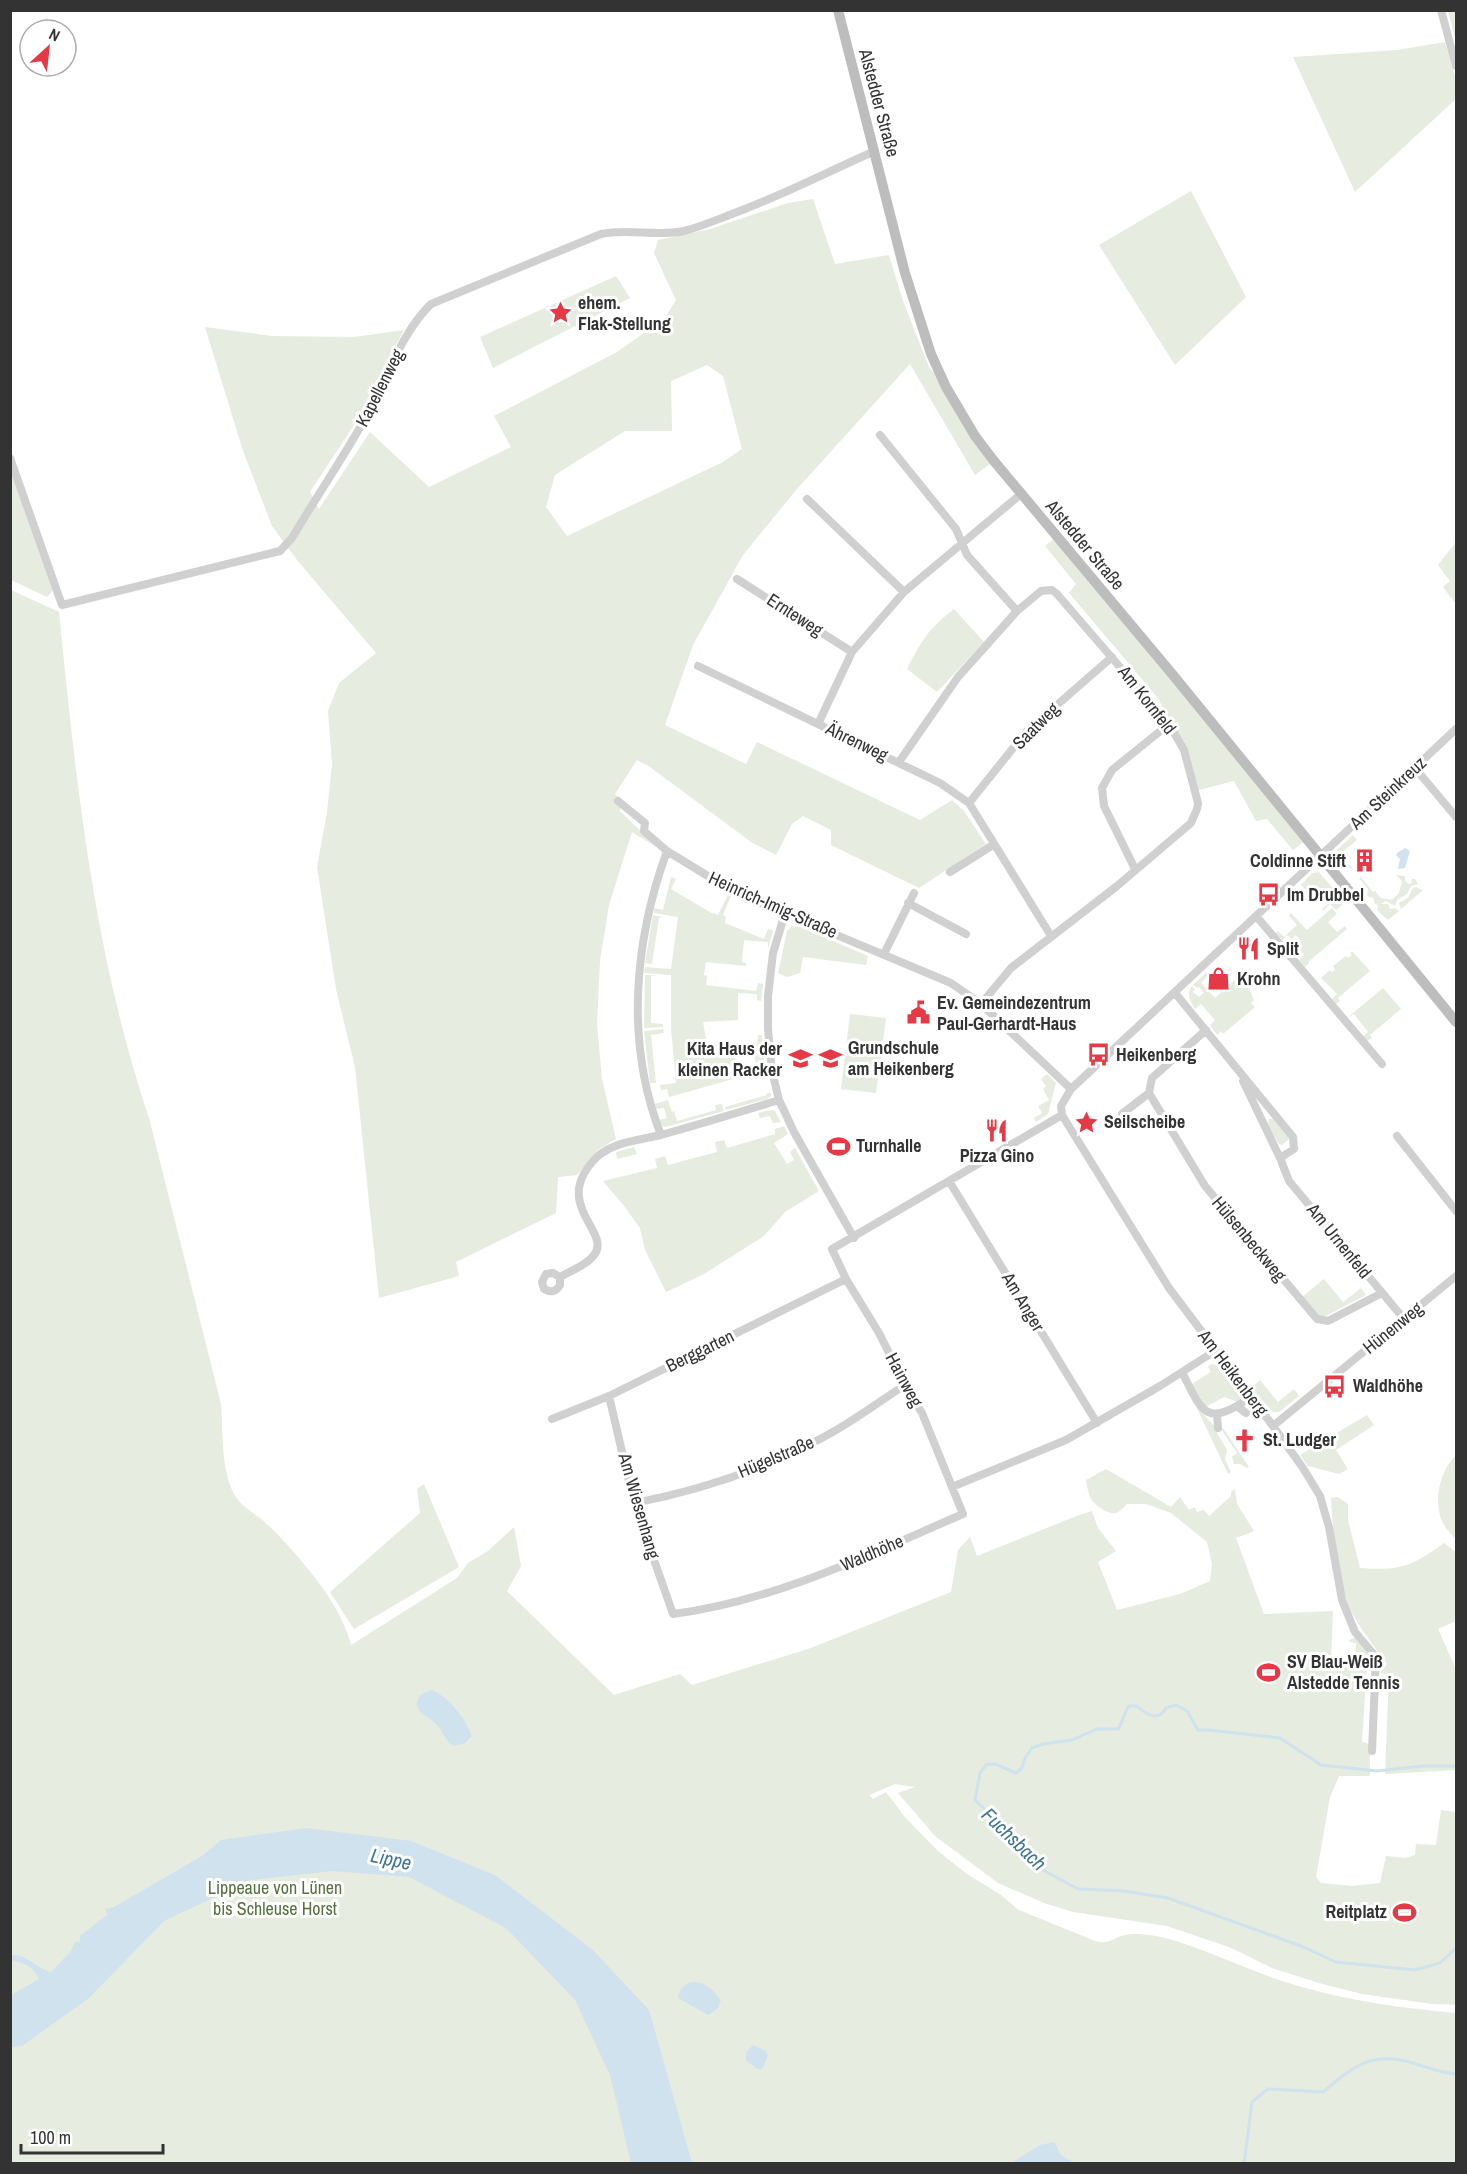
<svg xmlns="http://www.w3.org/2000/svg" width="1467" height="2174" font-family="'Archivo Narrow',sans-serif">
  <rect width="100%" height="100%" fill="#fff"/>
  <path fill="#e6ecdf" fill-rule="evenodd" d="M1448 11H1456V43Z
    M1445 42 1456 80V99L1355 192 1293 57 1397 50Z
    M1191 191 1246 297 1175 365 1099 245Z
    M813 199 835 264 889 255 903 301 929 367 946 387 994 461 975 475 910 364 797 489 743 555 693 645 665 725 746 764 757 742 920 820 952 800 964 811 986 844 919 888 831 845V830L803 816 792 824 776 855 751 842 650 767 637 760 615 794 623 802 620 811 658 848 632 832 609 905 600 961 597 1024 602 1079 616 1139 598 1150 577 1175 558 1177 556 1213 456 1262 459 1276 379 1298 355 1067 336 989 317 867 327 812 332 764 328 711 339 683 376 653 297 560 272 526 243 451 205 327 272 336 354 337 404 330 352 428 310 492 319 509 370 432 429 487 511 447 494 416 617 352 665 318 676 300 654 253 658 240 710 229 788 203ZM707 365 723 376 742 449 723 462 567 536 546 507 555 475 625 431H672L671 381Z
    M616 276 630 298 493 368 480 337Z
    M10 466 54 589 47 597 11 580Z
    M1056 537 1306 840 1293 850 1267 819 1256 821 1234 781 1195 791 1184 750 1158 698 1069 593 1076 584 1045 546Z
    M1456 542V604L1443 587 1450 581 1438 565Z
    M11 590 59 612C76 783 94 955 149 1118L221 1404C223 1432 221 1464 232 1490 239 1507 256 1513 268 1525 297 1553 342 1605 351 1645L457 1578 468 1563 488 1551 514 1527 521 1566 507 1591 614 1695 680 1674 692 1685 811 1648 951 1592 958 1550 970 1537 977 1556 1079 1515 1092 1511 1098 1528 1116 1551 1098 1562 1117 1610 1180 1594 1210 1581 1212 1564 1207 1542 1171 1513 1146 1504H1127C1124 1507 1120 1511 1116 1513 1108 1515 1095 1505 1091 1499 1088 1493 1087 1486 1086 1480L1106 1469 1171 1507 1180 1497 1189 1510 1195 1507 1197 1512 1204 1510 1209 1516 1231 1496V1492L1235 1489 1237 1504 1254 1531 1236 1538 1264 1614 1333 1611 1331 1659H1355L1356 1643 1349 1642V1640L1355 1638 1373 1657 1372 1662H1367L1362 1742 1370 1744V1776H1339L1330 1797 1316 1877 1321 1883 1352 1886 1380 1883 1386 1856 1406 1858 1415 1855 1416 1844 1436 1845 1441 1810 1456 1812V2005L1432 2004 1362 1994 1319 1983 1272 1968 1229 1947 1167 1926 1073 1912 1044 1903 998 1883 935 1836 898 1793 915 1787 895 1784 869 1795 873 1799 886 1792 904 1816 938 1851 967 1874 1001 1895 1019 1910 1095 1941C1109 1945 1113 1938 1125 1935 1141 1932 1164 1937 1179 1942 1218 1955 1255 1973 1295 1985 1348 2001 1402 2008 1456 2013V2163L11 2164Z
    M954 609 984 642 937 692 907 669C922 640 928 629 954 609Z
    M1353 835 1357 840 1340 854 1353 869 1342 866 1336 860 1337 850Z
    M1319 872 1345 902 1336 910 1330 904 1323 911 1322 909 1328 904 1318 893 1308 902 1301 896 1306 890 1301 885 1312 873Z
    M1396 875 1405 876V880L1407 883 1411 884 1412 879H1415L1418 884 1411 886 1407 894 1397 900 1395 906 1386 901 1380 904H1388L1390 909 1395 908 1399 911 1388 920 1377 910 1378 905 1375 904 1373 898 1367 896 1368 889 1359 878 1361 877 1373 892 1375 891 1381 898 1392 900 1399 893 1402 881Z
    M671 877 676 879 671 889 713 914 714 913 718 915 728 895 731 896 723 915 726 917 725 923 764 939 768 929 773 931 768 949V942L744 940 742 962 746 963V966L706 962 704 975 707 976 706 985 756 991 758 983 763 984 761 1001 757 1000V994L738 993V1020L703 1022 707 1045 757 1043 758 1035H762L763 1049 752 1050 751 1048 734 1052 739 1076 751 1074 669 1097 667 1089 661 1090 660 1085 676 1083 671 1028V975L644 973 645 967 671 969 678 917 654 913V908L663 910Z
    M1416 887 1423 890 1401 909 1399 903 1408 898 1412 889Z
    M1332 908 1337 914 1328 922 1337 932 1345 926 1347 929 1308 962 1309 963 1305 967 1299 960 1304 955 1295 943 1299 939 1296 935 1291 939 1288 935 1282 940 1276 933 1278 931 1284 937 1297 925 1289 916 1291 913 1307 930Z
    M653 915 662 917 659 918 652 964 645 963Z
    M792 926 800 927 868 956 866 965 803 957 800 973 787 977 778 973 787 931Z
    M1352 951 1370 971 1338 998 1340 1001 1336 1004 1332 999 1337 994 1321 978 1330 970 1332 972 1335 969 1333 966 1346 956 1348 958 1352 955 1350 953Z
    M1207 972 1209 974 1201 983 1215 998 1238 977 1249 988 1254 1000 1251 1003 1255 1007 1223 1034 1221 1031 1217 1035 1210 1025 1215 1020 1201 1004 1195 1009C1190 1001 1186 994 1192 986L1195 989 1193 992 1199 997 1204 993 1199 987 1197 988 1193 985Z
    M645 975H658L651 976V1023L663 1024V1027L644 1028Z
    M1383 988 1401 1009 1370 1035 1372 1038 1367 1041 1363 1036 1368 1032 1354 1014 1347 1018Z
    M850 1014 886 1018 876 1093 841 1089Z
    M663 1029 664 1033 651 1035 656 1083H650L644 1031Z
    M763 1054 766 1071 753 1074 758 1071 754 1055Z
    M1047 1074 1056 1083 1048 1114 1036 1122 1034 1118 1042 1113 1038 1106 1049 1100 1043 1089 1046 1086 1041 1079Z
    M767 1093H771V1096L767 1099 726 1110 725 1107 767 1095Z
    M668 1100 672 1112 674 1111 677 1121 716 1110 715 1105 722 1104 724 1111 665 1127 661 1125 659 1120 667 1118 664 1108 656 1109 655 1104Z
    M771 1110 775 1111 781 1122 773 1123 770 1116 760 1118 758 1113Z
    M1269 1119H1275L1288 1135 1289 1139 1282 1145 1279 1144 1268 1127Z
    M784 1126 788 1134 774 1143 787 1164 794 1160 790 1152 795 1148 819 1191 785 1212 764 1236 704 1274 666 1292 645 1250 640 1228 625 1207 603 1181 657 1168 655 1159 665 1156 668 1165 717 1152 715 1142 724 1140 727 1148 775 1134V1129Z
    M634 1147 637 1154 617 1159 616 1152Z
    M1324 1279 1343 1302 1361 1288 1366 1295 1324 1317 1318 1316 1302 1297Z
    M1212 1364 1218 1365 1244 1399 1238 1402 1224 1397 1206 1407 1199 1401 1192 1384 1211 1372 1208 1366Z
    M1260 1380 1278 1402 1294 1389 1299 1396 1279 1412H1273L1251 1388Z
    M1196 1406 1216 1428 1217 1433 1227 1450 1225 1459 1231 1472 1228 1474Z
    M1367 1415 1374 1425 1336 1450 1348 1469 1339 1474 1308 1466 1300 1455Z
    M1223 1428 1249 1467 1247 1468 1240 1464H1234L1232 1457 1237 1453 1221 1429Z
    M1456 1455V1540C1452 1535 1445 1528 1442 1521 1433 1499 1440 1471 1456 1455Z
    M424 1484 459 1567 354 1629 330 1592 420 1513 417 1489Z
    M1338 1497 1348 1504V1520L1360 1568C1400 1571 1411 1567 1444 1543L1456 1552V1621L1438 1629 1456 1669V1770L1385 1774 1389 1675 1380 1673 1387 1664C1374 1646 1360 1629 1350 1609 1339 1584 1332 1525 1331 1498Z"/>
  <path fill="#cfe2ee" d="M1405 848 1410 851 1405 868 1398 869 1400 859 1396 855 1397 853Z
    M431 1690C450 1697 464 1717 472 1736L465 1743 453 1746C443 1738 443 1730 434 1722 424 1713 423 1718 416 1704L420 1695Z
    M306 1828 411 1841 495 1875 593 1950 649 2010 692 2163H631L610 2075 575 2000 506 1928 409 1877 333 1871 251 1880 164 1921 89 1998 22 2046 11 2047V1995L39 1979C34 1967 23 1962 11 1960V1955C26 1954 37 1968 51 1972L71 1951 75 1942H80V1936L107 1915 105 1909 114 1907 202 1856 221 1840Z
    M694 1982C705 1982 715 1991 721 2000L718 2008 708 2015 678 1998C680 1988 684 1983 694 1982Z
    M753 2045 766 2051 768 2056 762 2069H757L746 2060V2053Z
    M1054 2142 1061 2155 1074 2163H1011L1040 2145Z"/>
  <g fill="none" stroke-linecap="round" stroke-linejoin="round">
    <path stroke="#cfe2ee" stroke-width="3" d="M1456 1766H1423L1377 1771 1321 1765 1280 1738 1209 1730H1198L1187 1711 1176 1705 1166 1708C1158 1722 1147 1715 1137 1706H1129C1124 1713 1123 1721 1118 1729H1097L1072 1740 1043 1744 1032 1748 1025 1758 1022 1768 1016 1773 995 1764H987L980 1773 975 1800 1019 1842 1041 1869 1078 1889 1124 1891 1168 1898 1301 1946 1336 1962 1415 1970 1440 1963 1456 1948
      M1244 2164 1252 2102 1268 2089 1323 2092C1355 2065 1373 2050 1416 2064 1433 2069 1437 2072 1456 2074"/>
    <path stroke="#d0d0d0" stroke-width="8" d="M1441 10 1456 66
      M880 435 956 529 967 555 1017 611
      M10 458 62 605 280 551 292 538C316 497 344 457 367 415 387 379 401 333 431 304L601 234C630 228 656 237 684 231 700 227 716 220 732 214 781 196 827 172 875 151
      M807 499 904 592
      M737 579 852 652
      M698 666 940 783 969 803 1051 936
      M819 722 852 652 904 592 1021 494
      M899 762 958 677 1017 611 1041 591 1052 590 1057 594 1169 724 1184 750 1198 803 1197 809 1191 823 1117 886 1011 968 981 1004
      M1415 768 1456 817
      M618 801 645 823 644 831 667 851 734 892 951 983 981 1004 1071 1089
      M969 803 1026 732 1112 657
      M1135 869 1104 806 1102 788 1112 770 1169 724
      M950 872 993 845
      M908 903 966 934
      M785 913 773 953 768 996V1029L772 1071 779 1100 794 1132 854 1238
      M1256 916 1382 1064
      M884 954 914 893
      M1175 993 1293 1137 1294 1149 1280 1158 1289 1181 1404 1319
      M1206 1030 1152 1078 1149 1093 1205 1186 1317 1319 1328 1321 1382 1293
      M1243 1081 1280 1158
      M1122 1114 1149 1093
      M1062 1115 1169 1288 1273 1426 1303 1468 1320 1496 1329 1527 1342 1600 1355 1632 1376 1657 1372 1751
      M1062 1115 1061 1106 1071 1089 1456 729
      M661 1135C625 1043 634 942 667 851
      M1397 1136 1456 1211
      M949 1181 1097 1423
      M560 1277V1285C556 1292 551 1293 544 1289L542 1282 546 1274 553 1273 560 1277C570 1271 587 1265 594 1255 613 1232 549 1204 597 1157 613 1142 640 1140 661 1135 700 1124 740 1112 779 1100
      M1182 1372C1203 1415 1207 1427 1251 1397
      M609 1396 634 1503 673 1614C775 1601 870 1554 963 1514L922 1413 905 1385 879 1333 846 1279 832 1249 1062 1115
      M1237 1406 1246 1413
      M1217 1415 1218 1428
      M552 1419 609 1396 846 1279
      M1273 1426 1456 1276
      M952 1487 1066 1440 1160 1386 1215 1351
      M634 1503C698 1491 763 1469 820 1439 850 1424 877 1403 905 1385"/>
    <path stroke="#bdbdbd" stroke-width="10" d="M838 10 905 273 931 354 946 387 975 436 994 461 1173 675 1456 1022"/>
  </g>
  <defs>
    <symbol id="sight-bare" viewBox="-9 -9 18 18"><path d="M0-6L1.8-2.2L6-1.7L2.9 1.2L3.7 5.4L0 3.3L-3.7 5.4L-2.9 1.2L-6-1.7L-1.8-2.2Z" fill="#e63946" stroke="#fff" stroke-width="2.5" paint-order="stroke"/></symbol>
    <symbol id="building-bare" viewBox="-9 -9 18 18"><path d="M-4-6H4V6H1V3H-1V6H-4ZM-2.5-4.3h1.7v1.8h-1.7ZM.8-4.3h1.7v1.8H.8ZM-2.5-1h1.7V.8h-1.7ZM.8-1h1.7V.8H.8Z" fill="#e63946" stroke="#fff" stroke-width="2.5" paint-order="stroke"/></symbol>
    <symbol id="bus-bare" viewBox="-9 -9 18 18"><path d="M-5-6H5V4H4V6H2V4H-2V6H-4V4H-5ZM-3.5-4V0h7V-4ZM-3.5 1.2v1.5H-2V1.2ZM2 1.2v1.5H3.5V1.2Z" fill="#e63946" stroke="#fff" stroke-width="2.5" paint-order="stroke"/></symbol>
    <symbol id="restaurant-bare" viewBox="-9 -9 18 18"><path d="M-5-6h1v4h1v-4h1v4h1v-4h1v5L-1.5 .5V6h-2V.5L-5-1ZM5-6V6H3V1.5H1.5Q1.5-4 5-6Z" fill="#e63946" stroke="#fff" stroke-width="2.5" paint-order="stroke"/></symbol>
    <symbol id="shop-bare" viewBox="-9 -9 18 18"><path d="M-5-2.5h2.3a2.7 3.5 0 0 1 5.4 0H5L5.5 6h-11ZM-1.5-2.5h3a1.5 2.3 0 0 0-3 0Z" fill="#e63946" stroke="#fff" stroke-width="2.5" paint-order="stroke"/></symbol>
    <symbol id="civic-bare" viewBox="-9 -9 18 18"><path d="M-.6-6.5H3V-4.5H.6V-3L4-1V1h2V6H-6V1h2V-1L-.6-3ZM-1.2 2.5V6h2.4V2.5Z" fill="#e63946" stroke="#fff" stroke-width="2.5" paint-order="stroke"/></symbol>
    <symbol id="school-bare" viewBox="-9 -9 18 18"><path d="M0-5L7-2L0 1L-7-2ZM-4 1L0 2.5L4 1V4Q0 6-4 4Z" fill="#e63946" stroke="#fff" stroke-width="2.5" paint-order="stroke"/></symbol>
    <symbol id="stadium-bare" viewBox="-9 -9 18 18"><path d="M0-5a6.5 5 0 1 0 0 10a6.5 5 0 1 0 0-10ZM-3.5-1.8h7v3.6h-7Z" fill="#e63946" stroke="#fff" stroke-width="2.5" paint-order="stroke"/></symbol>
    <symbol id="church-bare" viewBox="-9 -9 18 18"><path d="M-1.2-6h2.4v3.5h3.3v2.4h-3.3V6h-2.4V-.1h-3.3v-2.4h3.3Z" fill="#e63946" stroke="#fff" stroke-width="2.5" paint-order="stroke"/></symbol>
  </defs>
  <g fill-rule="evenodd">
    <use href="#sight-bare" x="544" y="296" width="33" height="33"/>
    <use href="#building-bare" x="1348" y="844" width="33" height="33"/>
    <use href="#bus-bare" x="1252" y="878" width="33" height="33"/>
    <use href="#restaurant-bare" x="1232" y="932" width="33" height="33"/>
    <use href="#shop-bare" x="1202" y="962" width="33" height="33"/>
    <use href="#civic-bare" x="902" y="996" width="33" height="33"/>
    <use href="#bus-bare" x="1082" y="1038" width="33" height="33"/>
    <use href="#school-bare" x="814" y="1042" width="33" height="33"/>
    <use href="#school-bare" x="784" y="1042" width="33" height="33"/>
    <use href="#sight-bare" x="1070" y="1106" width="33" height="33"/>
    <use href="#restaurant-bare" x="980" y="1114" width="33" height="33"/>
    <use href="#stadium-bare" x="822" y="1130" width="33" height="33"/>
    <use href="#bus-bare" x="1318" y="1370" width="33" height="33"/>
    <use href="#church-bare" x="1228" y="1424" width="33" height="33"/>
    <use href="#stadium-bare" x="1252" y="1656" width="33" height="33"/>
    <use href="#stadium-bare" x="1388" y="1896" width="33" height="33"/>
  </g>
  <g text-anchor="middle" stroke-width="6" stroke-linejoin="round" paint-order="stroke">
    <g font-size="18" fill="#333" stroke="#fff">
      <text transform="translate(879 103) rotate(75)" y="6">Alstedder Straße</text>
      <text transform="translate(380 388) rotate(-63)" y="6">Kapellenweg</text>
      <text transform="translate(1085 545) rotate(50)" y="6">Alstedder Straße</text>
      <text transform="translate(795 615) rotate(33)" y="6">Ernteweg</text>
      <text transform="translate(1147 700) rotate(52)" y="6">Am Kornfeld</text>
      <text transform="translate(1036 726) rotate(-45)" y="6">Saatweg</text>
      <text transform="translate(857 742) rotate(26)" y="6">Ährenweg</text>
      <text transform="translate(1388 793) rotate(-43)" y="6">Am Steinkreuz</text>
      <text transform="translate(773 905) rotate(24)" y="6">Heinrich-Imig-Straße</text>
      <text transform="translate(1249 1239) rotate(50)" y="6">Hülsenbeckweg</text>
      <text transform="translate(1339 1241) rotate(51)" y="6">Am Urnenfeld</text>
      <text transform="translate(1023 1302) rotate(59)" y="6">Am Anger</text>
      <text transform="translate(1393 1328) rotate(-39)" y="6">Hünenweg</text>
      <text transform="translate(700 1351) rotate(-26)" y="6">Berggarten</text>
      <text transform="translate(1233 1373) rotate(53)" y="6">Am Heikenberg</text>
      <text transform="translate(904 1380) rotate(62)" y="6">Hainweg</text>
      <text transform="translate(776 1457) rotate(-23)" y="6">Hügelstraße</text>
      <text transform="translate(639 1506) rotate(74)" y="6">Am Wiesenhang</text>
      <text transform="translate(872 1553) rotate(-23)" y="6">Waldhöhe</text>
    </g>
    <g font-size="18" font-weight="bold" fill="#333" stroke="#fff" text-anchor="start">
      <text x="578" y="309">ehem.<tspan x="578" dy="21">Flak-Stellung</tspan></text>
      <text x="1346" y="867" text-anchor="end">Coldinne Stift</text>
      <text x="1287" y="901">Im Drubbel</text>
      <text x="1267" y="955">Split</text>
      <text x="1237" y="985">Krohn</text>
      <text x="937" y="1009">Ev. Gemeindezentrum<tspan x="937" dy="21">Paul-Gerhardt-Haus</tspan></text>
      <text x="848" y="1054">Grundschule<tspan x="848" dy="21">am Heikenberg</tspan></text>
      <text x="782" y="1055" text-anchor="end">Kita Haus der<tspan x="782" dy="21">kleinen Racker</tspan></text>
      <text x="1116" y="1061">Heikenberg</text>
      <text x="1104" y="1128">Seilscheibe</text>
      <text x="856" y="1152">Turnhalle</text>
      <text x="997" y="1162" text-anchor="middle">Pizza Gino</text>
      <text x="1353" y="1392">Waldhöhe</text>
      <text x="1263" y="1446">St. Ludger</text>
      <text x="1287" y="1668">SV Blau-Weiß<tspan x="1287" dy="21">Alstedde Tennis</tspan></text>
      <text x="1387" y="1918" text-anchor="end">Reitplatz</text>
    </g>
    <g font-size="18" fill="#56703f" stroke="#fff">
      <text x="275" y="1894">Lippeaue von Lünen<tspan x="275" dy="21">bis Schleuse Horst</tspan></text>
    </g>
    <g font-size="20" font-style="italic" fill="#3f7597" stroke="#fff">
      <text transform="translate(1014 1839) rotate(44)" y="7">Fuchsbach</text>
      <text transform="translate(391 1859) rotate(12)" y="7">Lippe</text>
    </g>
  </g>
  <rect width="1467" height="2174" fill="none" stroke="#333333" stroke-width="24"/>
  <g transform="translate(48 48) rotate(27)"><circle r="28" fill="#ffffff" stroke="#adadad" stroke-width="1.5"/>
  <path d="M0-4.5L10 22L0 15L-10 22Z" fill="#e63946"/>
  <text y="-9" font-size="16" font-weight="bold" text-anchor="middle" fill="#333333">N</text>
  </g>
  <path d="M21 2144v9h142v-9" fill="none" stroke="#333333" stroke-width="3"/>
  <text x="30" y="2144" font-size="18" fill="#333333" stroke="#ffffff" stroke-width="4.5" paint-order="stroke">100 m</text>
</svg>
